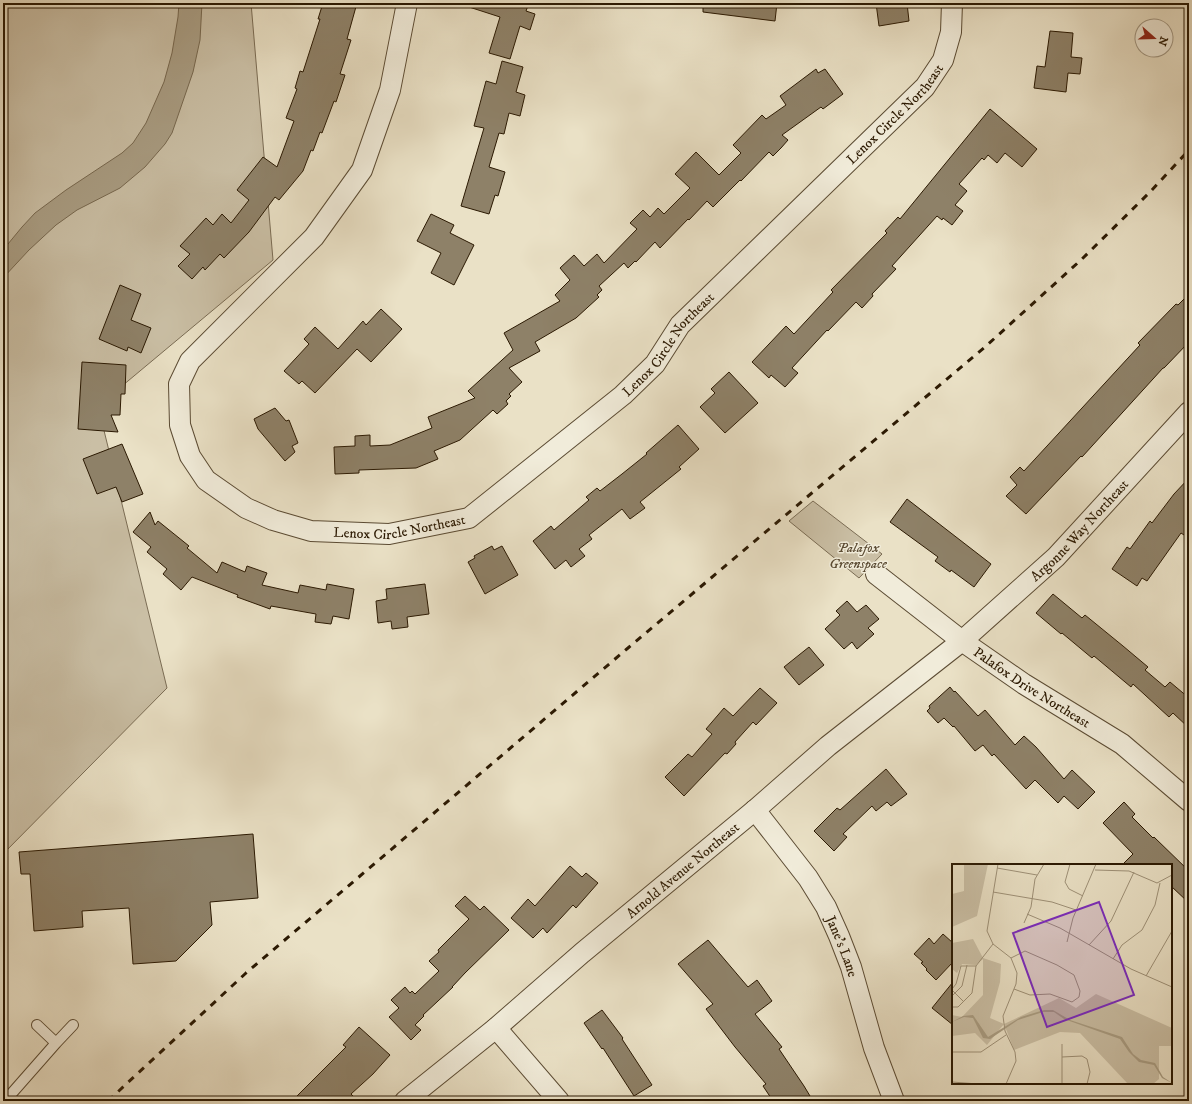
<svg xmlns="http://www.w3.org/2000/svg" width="1192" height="1104" font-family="'IM FELL DW Pica',serif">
  <rect width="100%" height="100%" fill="#eae1c6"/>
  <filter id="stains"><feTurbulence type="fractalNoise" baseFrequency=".005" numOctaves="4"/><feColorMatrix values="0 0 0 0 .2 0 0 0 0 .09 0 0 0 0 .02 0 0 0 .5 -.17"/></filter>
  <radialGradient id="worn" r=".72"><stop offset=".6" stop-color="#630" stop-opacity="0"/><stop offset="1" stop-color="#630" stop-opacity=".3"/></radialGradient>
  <path fill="#cabfa5" stroke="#7a6c54" d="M3 3H251L273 260 98 406 167 688 3 854Z
    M813 501 882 554 859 578 789 521Z"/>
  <path fill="#a99d83" stroke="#77684f" d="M179 3H202L200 40 193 72 172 133 165 144 145 167 120 188 77 210 56 225 29 250 3 278V250L22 227 35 213 66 190 122 153 133 143 146 123 164 82 172 53 178 17Z"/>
  <path fill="#8e8168" stroke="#2b1902" d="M323 3H357L347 39 351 40 340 74 345 75 336 102 334 101 322 133 320 132 313 151 311 150 303 171 279 200 275 197 249 232 224 258 220 254 205 270 203 267 192 279 178 266 190 254 180 246 206 218 213 225 222 214 231 223 249 200 237 190 263 157 277 167 294 121 286 118 297 89 295 88 300 71 303 72 320 19H318Z
    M467 3H529L526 11 535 14 530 30 520 26 510 59 489 53 500 17 466 6Z
    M703 3H777L775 21 703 12Z
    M876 3H907L909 21 879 26Z
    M1050 31 1073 33 1071 57 1082 58 1080 74 1068 73 1066 92 1034 88 1037 66 1045 67Z
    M502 61 523 67 516 92 525 95 520 116 509 113 504 134 499 133 489 167 505 172 498 196 495 195 489 214 461 206 484 128 474 126 486 81 496 84Z
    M816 69 818 73 825 69 843 94 823 109 821 107 782 135 788 140 781 148 773 156 769 152 741 181 740 180 713 207 707 201 689 220 688 219 660 248 655 242 636 262 635 261 628 268 624 263 599 286 602 290 597 295 599 297 576 318 535 342 540 351 509 368 522 382 509 394 511 396 506 401 508 404 497 414 493 410 460 440 434 451 438 459 416 468 359 470V473L335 474 334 447 355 446V436L370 435V446L390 445 432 428 428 417 475 398 468 391 513 350 504 333 560 301 555 295 570 280 560 268 574 255 584 266 597 254 604 263 637 229 630 223 643 210 650 217 658 208 664 214 690 188 675 174 696 152 719 175 741 153 733 145 762 115 766 119 786 105 780 96Z
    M990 109 1037 149 1022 167 1005 153 997 163 988 155 984 160 982 158 959 184 967 191 955 205 963 211 952 225 943 218 942 220 937 216 892 266 896 269 872 294 873 296 862 308 856 302 828 331 827 330 792 368 798 373 785 387 771 375 769 378 752 362 786 326 794 334 833 292 831 290 887 233 885 231 898 217 900 219Z
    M431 214 454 225 450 233 474 245 454 285 431 273 441 253 417 241Z
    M120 285 141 294 131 320 151 328 141 353 128 347 127 351 99 339Z
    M1189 294V342L1164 368H1163L1082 457 1081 456 1026 514 1006 496 1017 485 1010 477 1020 467 1024 471 1140 345 1138 343 1176 304 1178 305Z
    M381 309 402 329 371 362 357 349 315 393 302 381 299 384 284 371 309 344 304 339 315 327 338 349 363 321 366 325Z
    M82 362 126 365 125 394H121L120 415H111L118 432 78 429Z
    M729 372 758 403 725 433 700 407 715 393 711 389Z
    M275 408 286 421 289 420 298 443 292 446 295 452 285 461 258 429 254 419Z
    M678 425 699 449 679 467 681 469 640 502 645 508 630 519 622 509 589 535 592 539 579 549 585 556 571 567 566 560 555 569 533 541 551 526 554 530 589 500 586 497 597 488 600 491 622 474 647 454 646 453Z
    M122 444 143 494 122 502 116 487 97 494 83 459Z
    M1189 478V527L1184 535 1181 533 1147 581 1142 578 1137 586 1112 569 1127 547 1130 549 1150 521 1152 523 1174 494Z
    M907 499 991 564 974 587 951 570 950 572 935 561 938 557 890 522Z
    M150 512 155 525 158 521 189 546 187 548 217 573 222 562 245 572 247 566 267 573 262 585 298 593 300 585 326 590 327 584 354 589 349 619 333 616 331 624 315 622 316 614 271 606 270 609 237 597 238 595 192 577 181 590 163 574 167 569 147 552 151 547 133 532Z
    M492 546 494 550 502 546 518 575 485 594 468 562 475 558 474 556Z
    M425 584 429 614 407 617 408 627 392 629 391 621 378 623 376 601 387 599 386 589Z
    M1053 594 1082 618 1085 615 1123 646 1148 667 1145 670 1165 687 1170 682 1189 698V728L1173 713 1169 717 1133 684 1131 687 1094 656 1092 658 1062 633 1061 634 1036 613Z
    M847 601 857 612 866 605 879 619 868 628 874 634 857 649 852 642 844 649 825 629 840 615 836 611Z
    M809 647 824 665 799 685 784 667Z
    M950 687 954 692 955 691 978 716 985 710 1015 745 1024 736 1036 747 1064 779 1072 770 1095 792 1078 809 1064 796 1058 803 1035 780 1026 789 994 754 992 756 983 745 975 751 954 726 953 727 944 718 938 723 927 711 930 708 929 706Z
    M760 688 777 703 756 725 753 722 735 742 736 744 727 754 725 753 684 796 665 777 688 754 692 757 712 734 706 729 724 708 733 716Z
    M886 769 907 794 891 806 887 802 876 811 872 806 843 834 847 837 834 851 814 831 837 808 840 810Z
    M1124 802 1135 814 1132 817 1153 838 1154 837 1189 871V903L1171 886V865H1122L1133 854 1103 823Z
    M253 834 258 898 210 902 212 925 176 961 133 964 129 908 82 911 83 927 34 931 30 874H21L19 852Z
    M570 866 582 877 586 873 598 883 576 908 573 905 547 933 543 928 533 938 511 918 528 899 535 906Z
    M465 896 480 910 484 906 509 930 465 973 452 987H453L423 1015 424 1016 415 1025 421 1030 411 1040 389 1017 399 1008 391 1000 405 987 410 993 412 991 415 994 439 971 429 961 439 952 438 950 469 919 455 906Z
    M943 934 953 943V962L936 980 926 970 927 969 921 963 923 962 914 954 929 938 934 944Z
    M708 940 748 987 757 980 772 1001 755 1014 782 1047 779 1049 804 1086 813 1101H773L763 1086 766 1084 735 1047 706 1009 713 1004 678 964Z
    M953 982V1025L932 1008Z
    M602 1010 623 1038 622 1039 652 1085 634 1096 603 1048 602 1049 584 1023Z
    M359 1027 390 1055 373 1074 351 1094 358 1101H292L346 1047 343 1045Z"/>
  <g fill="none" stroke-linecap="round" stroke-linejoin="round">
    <defs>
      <path id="lane" d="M56 1043 73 1025
        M5 1101 56 1043 37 1025"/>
      <g id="street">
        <path id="s1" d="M407 3 390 90 362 170 314 237 190 361 179 384 180 425 190 456 206 480 246 508 273 520 311 531 389 534 469 518 623 395 655 364 680 325 925 87 943 60 951 32 952 3"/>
        <path id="s2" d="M876 574 962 641 1024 684 1122 744 1189 801"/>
        <path id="s3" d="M755 810 808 878 826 907 839 936 851 967 874 1048 894 1101"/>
        <path d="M496 1028 559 1101"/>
        <path id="s4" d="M405 1101 496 1028 582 953 755 810 828 746 962 641 1056 557 1189 412"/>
      </g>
    </defs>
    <use href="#lane" stroke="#5b4b33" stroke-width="12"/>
    <use href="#street" stroke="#5b4b33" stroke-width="22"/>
    <use href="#lane" stroke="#f1ecda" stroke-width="10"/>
    <use href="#street" stroke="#f1ecda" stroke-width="20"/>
    <path stroke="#2b1902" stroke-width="3" stroke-dasharray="7 7" stroke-linecap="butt" d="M108 1101 246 973 628 648 985 347 1082 259 1150 192 1189 150"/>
  </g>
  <g text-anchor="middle" stroke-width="3" stroke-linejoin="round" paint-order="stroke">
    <g font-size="14" fill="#2b1902" stroke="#f1ecda">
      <text dy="5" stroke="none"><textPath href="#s1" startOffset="1426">Lenox Circle Northeast</textPath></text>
      <text dy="5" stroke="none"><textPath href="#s1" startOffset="1102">Lenox Circle Northeast</textPath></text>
      <text dy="5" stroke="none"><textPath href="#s1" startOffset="766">Lenox Circle Northeast</textPath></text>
      <text dy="5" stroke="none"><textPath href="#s4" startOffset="884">Argonne Way Northeast</textPath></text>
      <text dy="5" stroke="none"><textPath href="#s2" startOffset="193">Palafox Drive Northeast</textPath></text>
      <text dy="5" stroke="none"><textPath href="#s4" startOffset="361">Arnold Avenue Northeast</textPath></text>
      <text dy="5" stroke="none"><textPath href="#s3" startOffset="163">Jane's Lane</textPath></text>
    </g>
    <g font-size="14" font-style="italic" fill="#5b4b33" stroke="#f1ecda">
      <text x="858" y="552">Palafox<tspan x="858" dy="16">Greenspace</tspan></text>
    </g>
  </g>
  <g transform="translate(952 864)">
    <rect width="220" height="220" fill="#eae1c6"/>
    <path d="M12 0H36L25 52 0 63V30L12 27ZM21 75 31 94 49 100 48 118 38 154 52 160 107 134 124 144 144 130 220 164V182H207V215L201 220H176L128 169 108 168 62 186 52 160 35 181 23 169 0 172V151L10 153 31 131V95L24 101 10 100 5 109 0 105V79Z" fill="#cabfa5"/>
    <path d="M92 146H101L118 156 170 173 181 190 189 196 203 199 211 213 220 219 210 214 202 201 187 198 177 188 168 175 112 155 102 148H91L66 156 38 175 31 174 21 154 12 153 0 158 11 152 21 151 36 173 69 153Z" fill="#a99d83"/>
    <path fill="none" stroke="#9e9178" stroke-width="1" d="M46 0 35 67 41 80 59 94 65 109 64 120 51 152 53 167 63 188 64 197 54 220M118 0 113 18 117 25 131 32M45 4 85 11M143 6 177 7 205 19 220 11M41 28 100 38 124 46M75 50 108 64 179 105 220 123M72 59 79 43 83 15 92 0M115 78 121 54 144 0M137 81 159 57 182 8M59 94 73 87 105 101 122 111 128 127 127 133 120 138 98 130 78 131 62 125M161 95 170 81 190 66 203 41 208 19M24 102 41 80M194 112 220 67M0 125 4 120 9 102H24L20 129 6 143H0M0 126 12 138M0 132 10 122 15 101M0 188H29L54 171M110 193 130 192 135 195 138 208 135 220M0 218 26 220M110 220V180"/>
    <path fill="#7b2cbf" fill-opacity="0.15" stroke="#7b2cbf" stroke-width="2" d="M147 38 182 131 95 163 61 69Z"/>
    <rect width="220" height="220" fill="none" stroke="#2b1902" stroke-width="2"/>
  </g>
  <rect width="1192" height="1104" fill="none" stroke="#eae1c6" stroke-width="16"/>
  <rect x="4" y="4" width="1184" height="1096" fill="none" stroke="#2b1902" stroke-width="2"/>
  <rect x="8" y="8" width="1176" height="1088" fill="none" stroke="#2b1902"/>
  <g transform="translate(1154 38) rotate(110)"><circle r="19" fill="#f1ecda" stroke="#a29884"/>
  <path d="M0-3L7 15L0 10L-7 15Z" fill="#8f2418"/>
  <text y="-6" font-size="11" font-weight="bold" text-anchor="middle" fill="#2b1902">N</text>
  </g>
  <rect width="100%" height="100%" filter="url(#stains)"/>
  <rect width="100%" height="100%" fill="url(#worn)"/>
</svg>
